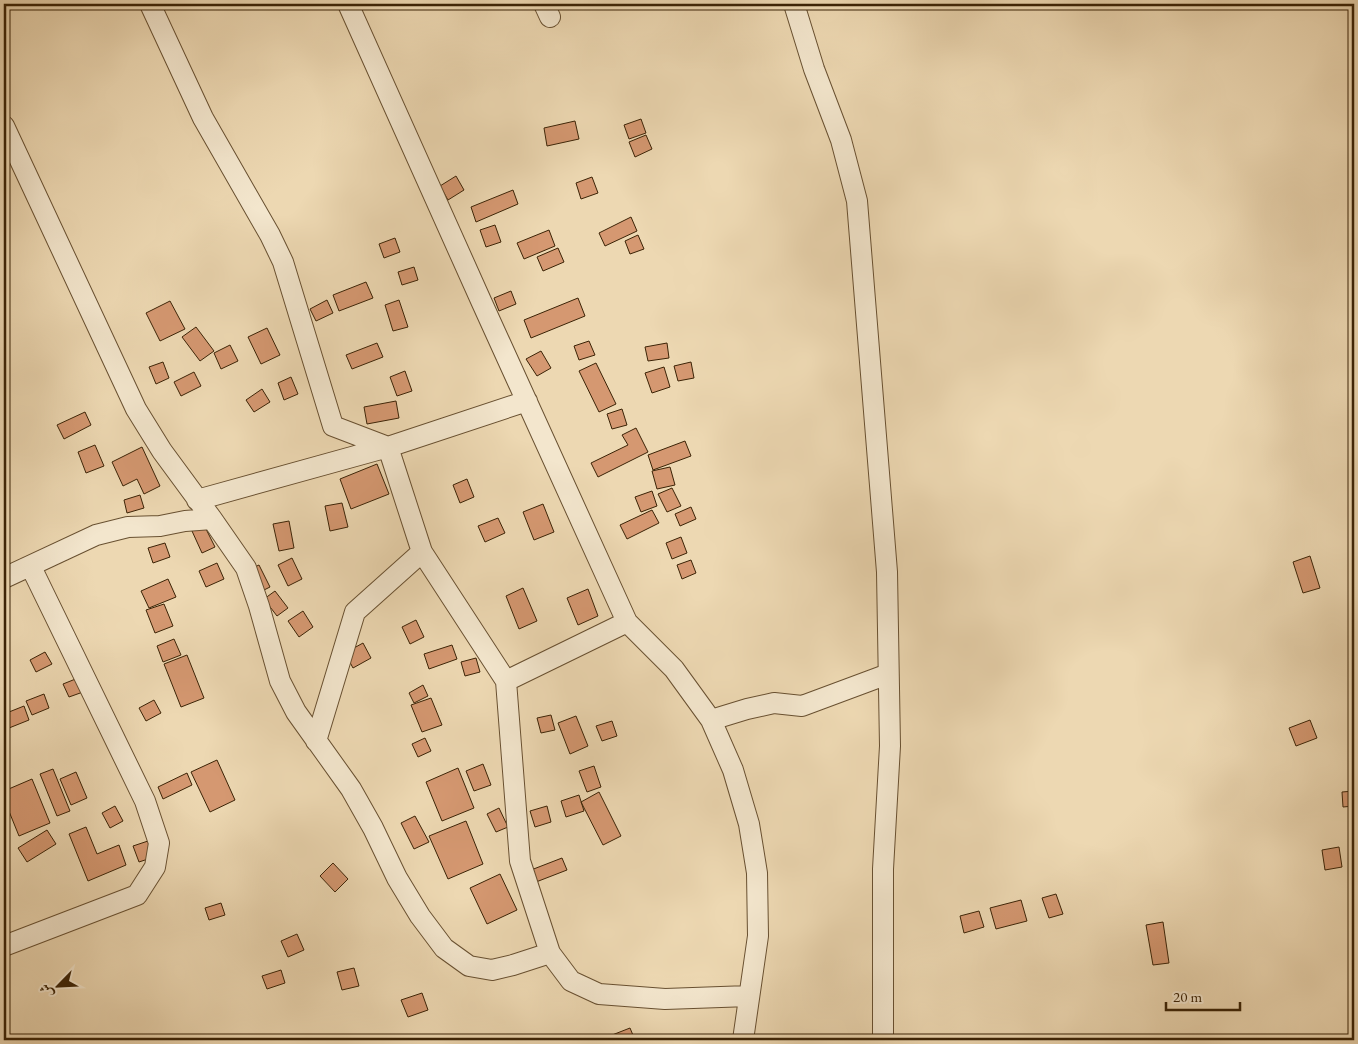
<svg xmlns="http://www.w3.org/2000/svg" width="1358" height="1044" font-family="'EB Garamond',Amiri,serif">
  <rect width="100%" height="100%" fill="#edd8b2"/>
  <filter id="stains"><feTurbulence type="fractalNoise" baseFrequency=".004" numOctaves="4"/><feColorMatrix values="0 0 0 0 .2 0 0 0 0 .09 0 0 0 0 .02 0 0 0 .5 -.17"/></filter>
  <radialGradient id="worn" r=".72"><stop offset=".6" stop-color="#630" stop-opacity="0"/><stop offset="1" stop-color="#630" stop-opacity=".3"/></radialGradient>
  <path fill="#d59871" stroke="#3b2306" d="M641 119 646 133 629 139 624 125Z
    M575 121 579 139 547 146 544 128Z
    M646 135 652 149 635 157 629 142Z
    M456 176 464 190 448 200 440 186Z
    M592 177 598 193 581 199 576 183Z
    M513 190 518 204 476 222 471 207Z
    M631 217 637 231 605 246 599 233Z
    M495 225 501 242 486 247 480 230Z
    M549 230 555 246 524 259 517 243Z
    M638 235 644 249 630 254 625 241Z
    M395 238 400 252 384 258 379 244Z
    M558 248 564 262 543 271 537 257Z
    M414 267 418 280 402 285 398 272Z
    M366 282 373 298 339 311 333 295Z
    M511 291 516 304 499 311 494 298Z
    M578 298 585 316 531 338 524 320Z
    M327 300 333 313 316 321 310 309Z
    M399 300 408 327 393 331 385 305Z
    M170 301 185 329 160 341 146 313Z
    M196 327 214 351 200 361 182 337Z
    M267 328 280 355 261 364 248 337Z
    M589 341 595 355 579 360 574 346Z
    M377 343 383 357 352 369 346 355Z
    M667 343 669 358 648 361 645 347Z
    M230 345 238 361 221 369 214 353Z
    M541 351 551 368 537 376 526 359Z
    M163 362 169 378 156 384 149 367Z
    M691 362 694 378 678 381 674 366Z
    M596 363 616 404 599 412 579 371Z
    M664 367 670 387 652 393 645 373Z
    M405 371 412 391 397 396 390 377Z
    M194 372 201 386 181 396 174 382Z
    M291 377 298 394 284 400 278 383Z
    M262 389 270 402 254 412 246 400Z
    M396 401 399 418 367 424 364 407Z
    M622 409 627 425 612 429 607 414Z
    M85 412 91 425 64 439 57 425Z
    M636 428 648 452 598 477 591 463 628 445 622 435Z
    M685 441 691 456 653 470 648 455Z
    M95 445 104 466 86 473 78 452Z
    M142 447 160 486 144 494 137 479 123 486 112 462Z
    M377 464 389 494 351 509 340 479Z
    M670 467 675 485 657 489 652 471Z
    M467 479 474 497 460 503 453 485Z
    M672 488 681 506 667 512 658 494Z
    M652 491 657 506 641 512 635 497Z
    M140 495 144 508 127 513 124 500Z
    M342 503 348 527 330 531 325 506Z
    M543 504 554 532 534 540 523 512Z
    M691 507 696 519 680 526 675 514Z
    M652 510 659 523 627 539 620 525Z
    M498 518 505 533 485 542 478 526Z
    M289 521 294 548 279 551 273 524Z
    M204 525 215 547 202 553 192 531Z
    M681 537 687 553 672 559 666 543Z
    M165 543 170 557 153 563 148 548Z
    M1310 556 1320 588 1303 593 1293 562Z
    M292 558 302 579 288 586 278 565Z
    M691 560 696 573 682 579 677 565Z
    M217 563 224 579 206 587 199 571Z
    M259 565 270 587 260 592 248 570Z
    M168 579 176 597 149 608 141 591Z
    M523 588 537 621 519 629 506 596Z
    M588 589 598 616 578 625 567 598Z
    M275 591 288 608 277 616 264 599Z
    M164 604 173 626 155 633 146 610Z
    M303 611 313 627 299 637 288 621Z
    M416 620 424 637 410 644 402 627Z
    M174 639 181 655 163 662 157 646Z
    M363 643 371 658 353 668 345 653Z
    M452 645 457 659 429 669 424 654Z
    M45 652 52 664 36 672 30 660Z
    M187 655 204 698 181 707 164 664Z
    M476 658 480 672 465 676 461 662Z
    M78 678 83 692 69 697 63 684Z
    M423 685 428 696 414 703 409 693Z
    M44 694 49 708 32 715 26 701Z
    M431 698 442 725 422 732 411 705Z
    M154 700 161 713 146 721 139 708Z
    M24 706 29 720 4 730V714Z
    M551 715 555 730 541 733 537 718Z
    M576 716 588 746 570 754 558 723Z
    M1310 720 1317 738 1296 746 1289 728Z
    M612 721 617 736 602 741 596 726Z
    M425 738 431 751 418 757 412 744Z
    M217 760 235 800 210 812 191 772Z
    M483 764 491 785 474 791 466 771Z
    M594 766 601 787 587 792 579 771Z
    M458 768 474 808 442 821 426 782Z
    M53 769 70 811 57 816 40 774Z
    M76 772 87 798 71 805 60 779Z
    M187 773 192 785 163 799 158 787Z
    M32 779 50 823 19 836 4 799V791Z
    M1354 791V806L1343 807 1342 792Z
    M599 792 621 836 603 845 581 802Z
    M579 795 584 811 566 817 561 801Z
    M115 806 123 821 110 828 102 813Z
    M547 806 551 822 535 827 530 811Z
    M499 808 508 827 496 832 487 814Z
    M415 816 429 842 414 849 401 823Z
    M466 821 483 864 448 879 429 836Z
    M86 827 97 854 119 845 126 865 88 881 69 834Z
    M47 830 56 844 27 862 18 848Z
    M1349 831H1354V865Z
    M148 841 154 857 139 862 133 846Z
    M1339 847 1342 867 1325 870 1322 850Z
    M562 858 567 870 536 882 531 870Z
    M333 863 348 879 335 892 320 876Z
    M500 874 517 910 487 924 470 888Z
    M1056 894 1063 914 1049 918 1042 898Z
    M1021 900 1027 921 996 929 990 908Z
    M221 903 225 915 209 920 205 908Z
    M979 911 984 927 964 933 960 916Z
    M1163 922 1169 963 1153 965 1146 925Z
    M297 934 304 950 288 957 281 941Z
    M354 968 359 986 342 990 337 972Z
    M281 970 285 983 267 989 262 976Z
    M422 993 428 1010 408 1017 401 1000Z
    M630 1028 635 1040H609L607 1037Z"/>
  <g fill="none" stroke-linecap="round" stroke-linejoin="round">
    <defs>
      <path id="street" d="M150 4 203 118 270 235 283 262 333 426 388 447 422 552 506 681 520 861 550 953 571 981 599 994 665 999 749 996
        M348 4 482 303 627 622 674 669 711 720 733 770 749 824 757 873 758 936 743 1040
        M544 4 550 17
        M794 4 814 69 841 140 857 201 887 572 890 746 883 869V1040
        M4 126 136 409 162 451 212 519 246 568 259 606 280 681 296 712 351 789 373 828 397 878 420 916 444 948 469 966 492 970 513 965 550 953
        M197 500 388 447 527 401
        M4 578 96 535 128 527 160 526 185 521 212 519
        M506 681 627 622
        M711 720 747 709 774 703 802 706 888 674
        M316 741 355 612 422 552
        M4 946 137 895 155 867 159 843 145 801 31 567"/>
    </defs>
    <use href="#street" stroke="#685031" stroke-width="22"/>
    <use href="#street" stroke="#f3e6cd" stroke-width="20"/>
  </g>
  <rect width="1358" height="1044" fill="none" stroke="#edd8b2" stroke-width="20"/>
  <rect x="5" y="5" width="1348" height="1034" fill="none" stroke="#3b2306" stroke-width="2.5"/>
  <rect x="10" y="10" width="1338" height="1024" fill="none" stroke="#3b2306"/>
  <g transform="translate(58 986) rotate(246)" stroke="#f3e6cd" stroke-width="4" paint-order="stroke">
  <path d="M0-4L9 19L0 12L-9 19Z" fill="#3b2306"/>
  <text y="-8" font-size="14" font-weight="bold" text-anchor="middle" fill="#3b2306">ش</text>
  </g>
  <path d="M1166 1002v8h74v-8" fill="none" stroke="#3b2306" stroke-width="2.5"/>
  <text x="1173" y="1002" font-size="15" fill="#3b2306" stroke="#f3e6cd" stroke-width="4" paint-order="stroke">20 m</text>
  <rect width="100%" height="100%" filter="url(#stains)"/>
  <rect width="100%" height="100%" fill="url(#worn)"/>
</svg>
